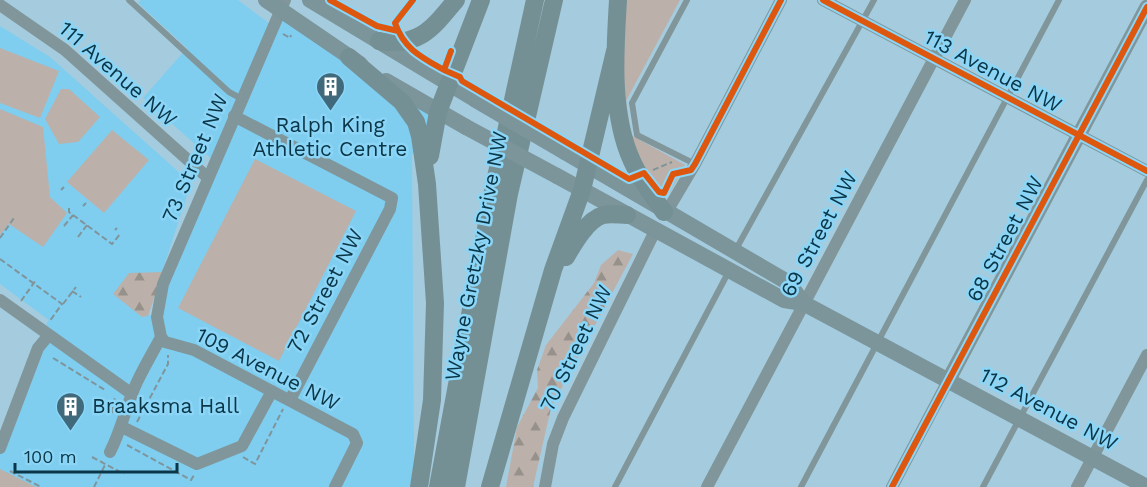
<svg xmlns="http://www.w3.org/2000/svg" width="1147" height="487" font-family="'Work Sans',sans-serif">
  <defs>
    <pattern id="forest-firs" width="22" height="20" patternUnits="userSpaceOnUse" patternTransform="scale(1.5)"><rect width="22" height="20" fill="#bcb1aa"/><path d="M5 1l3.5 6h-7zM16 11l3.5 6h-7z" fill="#97918c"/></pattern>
  </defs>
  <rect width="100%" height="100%" fill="#a4ccde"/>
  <path fill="#7fcdef" d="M141 0H238L274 27 281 10 438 112 412 155 414 461 410 487H0V448L38 348 55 332 46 325 49 320 0 284V26L50 57 191 183 148 315 157 316 214 161 143 98 187 48 138 3Z"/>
  <path fill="url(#forest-firs)" d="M618 250 633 254 551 408 533 487H506L517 427 538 388 537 370 546 345 594 283 601 265Z
    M163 272 148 316 142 317 113 294 129 273Z"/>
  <path fill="#bcb1aa" d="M625 0H680L626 101 631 135 685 165 670 193C654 189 655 179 644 170 612 142 624 42 625 0Z
    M0 48 59 71 40 118 0 103Z
    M61 89H69L100 117 78 142 59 144 45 119Z
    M0 109 43 127 50 197 67 213 43 247 9 224 0 235Z
    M112 130 149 160 104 213 67 182Z
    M255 159 356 211 279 361 178 308Z
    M0 469 36 487H0Z"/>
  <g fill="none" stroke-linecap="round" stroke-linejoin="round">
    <path stroke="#7f959b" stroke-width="2" stroke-dasharray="6 3" stroke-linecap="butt" d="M283 34 290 38 291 35
      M653 170 672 162
      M61 190 64 187
      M83 206 86 203
      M69 208V212L112 244 121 233
      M64 226 73 215
      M115 230 117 228
      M78 237 87 225
      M0 238 14 218
      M0 259 62 304 49 322
      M72 291 81 297
      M21 301 36 280
      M63 304 76 287
      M53 358 105 390
      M112 413 115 396
      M137 422 168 364V355
      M127 445 191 480 194 475
      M243 457 255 464 283 409
      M10 471 41 487
      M94 487 106 463"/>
    <path stroke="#80969a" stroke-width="6" d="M129 0 229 92 242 99
      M687 0 632 103 637 135 695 164
      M735 251 874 0
      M615 487 729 271
      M801 487 1059 0
      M983 487 1147 180"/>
    <path stroke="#80969a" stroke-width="12" d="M823 0 1147 171
      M0 5 65 50 207 177
      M234 116 392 198 390 209 290 400
      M666 213 695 164 781 0
      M0 300 132 394
      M161 337 157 317 163 284 285 0
      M161 337 165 342 194 350 353 434 357 443 335 487
      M122 427 197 464 242 446 272 391
      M0 448 38 348 48 336
      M110 452C122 429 126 405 137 382 144 367 153 352 161 337
      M545 487 553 444 563 418 655 231
      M707 487 965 0
      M892 487 948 381
      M1077 487 1147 355"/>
    <path stroke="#80969a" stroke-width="15" d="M948 381 1147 7"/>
    <path stroke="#7b959b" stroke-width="16" d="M266 0 360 64
      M310 0 476 100
      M386 81 466 127
      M565 152 789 283 803 303
      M557 176 784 300 803 303 1147 487"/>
    <path stroke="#759095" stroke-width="18" d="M618 0C615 51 610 113 632 161 640 179 652 195 664 212
      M379 41C419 47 432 29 456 0
      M349 57 402 102 416 122 420 136 427 184 435 303 432 400 419 487
      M430 156 438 112 481 0
      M566 257C574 243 587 220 603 215 610 213 620 215 627 215
      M438 487 493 191 535 0
      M456 487 509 194 554 0
      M490 487 553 270 582 190 615 51"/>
    <path stroke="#7f959b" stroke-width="2" stroke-dasharray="6 3" stroke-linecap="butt" d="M92 457 124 474"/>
    <path stroke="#7b959b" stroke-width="16" d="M476 100 565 152
      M466 127 557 176"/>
    <defs>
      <path id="cycleway" d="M330 0 377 26 398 31
        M413 0 395 23C404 49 421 57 444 70L451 51
        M823 0 1147 171
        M444 70 460 77 462 81 629 179 644 173 659 192 664 193 673 174 691 170 695 164 781 0
        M892 487 1147 7"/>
    </defs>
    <use href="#cycleway" stroke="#8bd5f7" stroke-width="10"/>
    <use href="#cycleway" stroke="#dd570f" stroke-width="6"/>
  </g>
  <defs>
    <symbol id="building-pin" viewBox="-11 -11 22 30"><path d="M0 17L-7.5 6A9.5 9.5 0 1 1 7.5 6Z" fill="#406a7c" stroke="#8bd5f7"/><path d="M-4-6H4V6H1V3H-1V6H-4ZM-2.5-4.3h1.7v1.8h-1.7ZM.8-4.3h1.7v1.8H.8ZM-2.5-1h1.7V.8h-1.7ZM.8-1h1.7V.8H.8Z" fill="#fff"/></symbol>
  </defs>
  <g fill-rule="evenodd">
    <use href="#building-pin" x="314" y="70" width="33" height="45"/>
    <use href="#building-pin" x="54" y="390" width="33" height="45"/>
  </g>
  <g text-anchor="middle" stroke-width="5" stroke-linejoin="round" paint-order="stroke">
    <g font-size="21" fill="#0a3647" stroke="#8bd5f7">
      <text transform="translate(993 71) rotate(28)" y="7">113 Avenue NW</text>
      <text transform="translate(118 74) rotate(41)" y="7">111 Avenue NW</text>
      <text transform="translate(195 158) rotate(-67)" y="7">73 Street NW</text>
      <text transform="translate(819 234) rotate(-62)" y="7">69 Street NW</text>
      <text transform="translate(1005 239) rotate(-62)" y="7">68 Street NW</text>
      <text transform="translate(476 256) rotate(-79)" y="7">Wayne Gretzky Drive NW</text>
      <text transform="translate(325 291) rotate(-62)" y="7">72 Street NW</text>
      <text transform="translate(576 348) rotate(-64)" y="7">70 Street NW</text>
      <text transform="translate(268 369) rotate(27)" y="7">109 Avenue NW</text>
      <text transform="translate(1049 409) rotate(28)" y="7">112 Avenue NW</text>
    </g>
    <g font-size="21" fill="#0a3647" stroke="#8bd5f7">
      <text x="330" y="132">Ralph King<tspan x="330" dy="24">Athletic Centre</tspan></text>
      <text x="92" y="413" text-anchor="start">Braaksma Hall</text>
    </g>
  </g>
  <path d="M15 463v9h162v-9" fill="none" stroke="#0a3647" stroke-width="3"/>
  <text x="24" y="463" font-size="18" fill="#0a3647" stroke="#8bd5f7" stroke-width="4.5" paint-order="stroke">100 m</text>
</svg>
